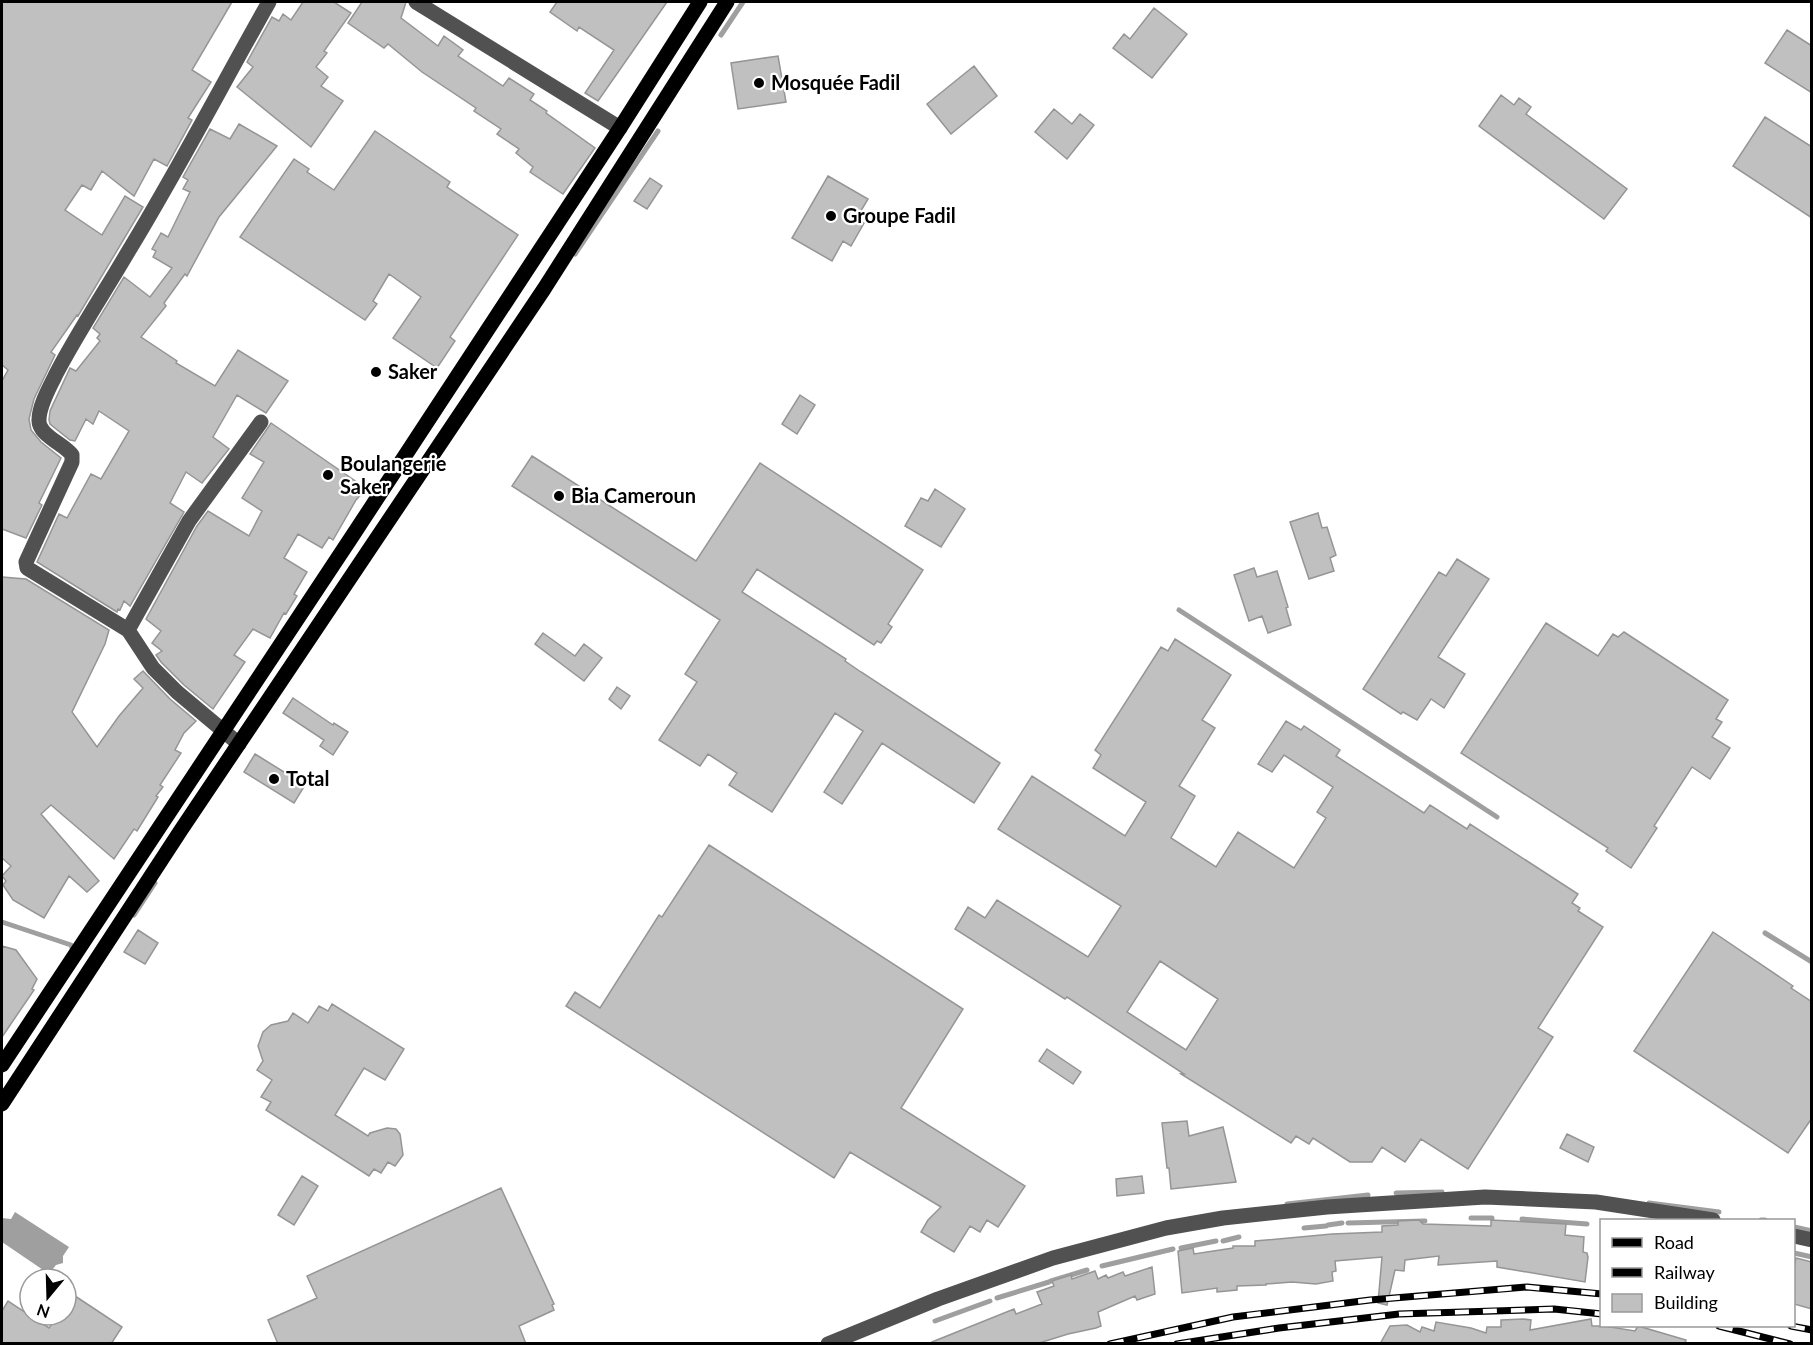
<svg xmlns="http://www.w3.org/2000/svg" width="1813" height="1345" font-family="Lato,sans-serif">
  <rect width="100%" height="100%" fill="#fff"/>
  <path fill="#9f9f9f" d="M15 1212 69 1247 63 1256V1263L56 1265 49 1274 2 1242V1218L11 1219Z"/>
  <g fill="none" stroke-linecap="round" stroke-linejoin="round">
    <path stroke="#9f9f9f" stroke-width="5" d="M721 35 743 2
      M575 254 658 131
      M1179 610 1497 817
      M134 915 155 883
      M2 922 71 945 73 951
      M1765 933 1812 962
      M1396 1193 1442 1192
      M1649 1203 1719 1212
      M1287 1204 1368 1195
      M1471 1218H1492
      M1522 1219 1587 1224
      M1761 1220H1765
      M1348 1223 1425 1221
      M1328 1225 1342 1223
      M1794 1227 1812 1231
      M1304 1228 1326 1226
      M1223 1241 1239 1237
      M1181 1248 1216 1241
      M1794 1253 1812 1257
      M1102 1266 1173 1249
      M1051 1281 1087 1270
      M997 1298 1049 1282
      M935 1321 990 1301"/>
  </g>
  <path fill="#c0c0c0" stroke="#959595" stroke-width="1.5" fill-rule="evenodd" d="M2 2H232L192 70 211 82 188 118 192 120 167 166 154 159 134 196 102 171 91 190 82 185 65 210 102 235 125 196 143 207 78 316 77 315 51 352 55 355 34 399 29 419 31 430 41 442 61 458 39 503 42 505 26 538 2 529V381L8 370 2 365Z
    M303 2H334L351 13 324 51 327 53 316 67 328 77 321 86 343 101 311 147 237 87 253 67 247 62 272 17 279 21 283 14 291 20Z
    M362 2H406L401 18 438 46 444 36 463 50 458 56 503 86 509 78 534 94 530 100 547 111 546 113 595 148 563 194 530 172 533 167 516 153 519 149 497 134 501 129 474 111 476 108 422 72 388 44 384 48 348 23Z
    M557 2H667L598 101 585 93 614 50 579 27 577 31 550 12Z
    M1154 8 1187 34 1152 78 1113 48 1124 34 1130 39Z
    M1787 30 1812 46V93L1765 63Z
    M778 56 786 102 738 109 731 63Z
    M974 66 997 96 951 134 927 104Z
    M1501 95 1514 105 1519 98 1531 107 1526 114 1627 189 1604 219 1479 126Z
    M1054 109 1072 124 1080 114 1094 125 1067 159 1035 132Z
    M1765 117 1812 147V218L1733 166Z
    M239 124 277 146 219 217 187 276 185 274 164 303 166 306 141 337 177 361 176 363 215 386 238 350 288 381 266 413 237 395 213 437 229 449 202 483 186 472 170 503 184 512 130 606 124 601 120 610 118 609 117 612 37 562 59 514 67 518 91 474 101 479 129 431 99 411 93 424 86 419 75 441 70 440 50 424 49 420 50 411 70 368 76 371 100 341 97 338 100 334 93 328 124 277 150 297 172 268 153 257 156 251 152 249 161 233 168 237 190 192 183 189 188 180 183 177 210 129 230 139Z
    M375 131 450 182 447 187 518 235 450 337 455 341 437 368 393 338 421 297 389 274 373 301 377 304 365 320 240 237 294 159 309 169 307 172 334 190Z
    M828 176 868 199 856 219 864 223 851 246 843 241 832 261 792 238Z
    M650 178 662 186 647 209 634 201Z
    M800 395 815 405 797 434 782 424Z
    M271 423 364 487 365 490 356 500 333 540 329 537 322 548 298 534 284 558 307 572 294 594 297 596 286 614 284 613 270 638 253 629 234 655 245 662 213 709 184 685 161 662 156 655 162 651 152 643 161 631 146 619 197 526 208 511 249 536 262 511 242 498 264 462 250 454Z
    M532 456 696 561 760 463 923 570 888 624 892 627 881 643 877 641 874 645 757 569 742 592 846 659 845 661 861 672 1000 763 974 803 882 743 842 804 824 792 863 731 835 713 772 812 729 785 737 773 708 754 700 766 659 740 697 682 685 674 720 620 512 486Z
    M935 489 965 509 941 547 905 526 921 498 928 501Z
    M1318 513 1322 528 1327 527 1336 555 1330 558 1334 571 1309 579 1290 522Z
    M1457 559 1489 579 1438 657 1465 674 1444 708 1431 699 1417 720 1403 712 1401 714 1363 689 1439 572 1446 576Z
    M1254 568 1257 577 1277 571 1288 607 1286 608 1291 625 1268 633 1262 616 1249 621 1234 575Z
    M2 577 26 579 109 630 105 644 72 712 97 747 119 716 143 688 134 679 143 671 170 699 196 721 184 733 175 750 181 753 160 785 163 787 156 796 158 797 137 831 134 829 114 859 51 805 41 814 99 881 87 892 69 876 44 918 13 900 3 885 6 881 2 876 11 866 2 858Z
    M1546 623 1598 656 1613 634 1618 637 1624 632 1728 700 1716 719 1722 722 1712 737 1730 748 1710 779 1692 767 1654 826 1657 828 1631 868 1606 851 1608 848 1461 753Z
    M543 633 575 656 584 644 602 658 584 681 535 644Z
    M1175 639 1231 675 1202 720 1215 728 1179 786 1195 796 1171 838 1216 867 1238 832 1294 868 1326 818 1317 812 1333 787 1284 755 1272 772 1258 764 1286 721 1301 730 1304 726 1340 750 1336 756 1424 813 1430 805 1467 829 1470 824 1578 894 1572 903 1580 908 1578 911 1603 927 1538 1028 1553 1037 1468 1169 1421 1139 1405 1162 1382 1147 1372 1162H1350L1313 1138 1309 1144 1296 1136 1291 1143 1181 1074H1184L1067 997 1065 999 955 929 968 907 985 918 997 900 1088 957 1121 906 998 829 1032 776 1125 836 1146 802 1093 768 1101 755 1095 750 1161 647 1168 651ZM1160 961 1218 999 1186 1050 1127 1012Z
    M617 687 630 696 621 709 609 699Z
    M293 698 333 725 334 723 348 732 333 755 320 746 324 740 283 713Z
    M255 754 305 785 294 803 244 772Z
    M709 845 963 1009 901 1108 1025 1186 998 1227 987 1220 980 1232 970 1226 954 1252 921 1232 928 1220 941 1207 850 1152 834 1178 566 1006 575 992 600 1008 659 915 662 917Z
    M138 930 158 943 145 964 124 952Z
    M1713 932 1793 986 1791 988 1812 1002V1118L1788 1153 1634 1051Z
    M2 946 16 950 37 979 32 989 34 990 2 1037Z
    M332 1004 404 1049 385 1080 364 1068 335 1115 368 1136 370 1133 387 1128 396 1129 400 1134 403 1155 395 1166 388 1162 381 1173 374 1169 369 1176 266 1110 271 1102 261 1097 272 1080 257 1070 263 1061 258 1046 263 1032 271 1025 288 1021 293 1013 308 1023 319 1006 328 1011Z
    M1047 1049 1081 1072 1073 1084 1039 1061Z
    M1187 1121 1189 1136 1223 1127 1236 1182 1171 1189 1169 1168H1167L1162 1123Z
    M1567 1134 1594 1147 1588 1162 1560 1148Z
    M302 1176 318 1186 294 1225 278 1215Z
    M1142 1176 1144 1193 1117 1196 1116 1179Z
    M501 1188 554 1304 552 1305 554 1310 519 1326 526 1344H278L268 1320 317 1298 307 1276Z
    M1419 1220 1423 1224 1491 1226V1220L1566 1224 1565 1235 1584 1237 1583 1252 1587 1253 1588 1257 1585 1282 1497 1267V1261L1438 1265 1439 1256 1405 1260 1404 1271 1395 1270 1387 1305 1378 1303 1382 1257 1335 1261 1336 1271 1332 1272 1333 1281 1316 1284 1292 1282 1266 1284V1285L1237 1286V1290L1217 1292V1288L1182 1293 1178 1251 1193 1248 1194 1254 1233 1248V1246H1255V1241L1332 1234 1382 1232V1226L1398 1225V1221Z
    M1796 1258 1812 1262V1309L1794 1304V1268Z
    M1152 1267 1155 1294 1137 1300 1135 1296 1098 1312 1101 1326 1096 1328 1068 1334 1036 1344H933L932 1342 1014 1309 1016 1314 1042 1304 1037 1292 1054 1286 1052 1281 1071 1275 1072 1279 1095 1271 1098 1279 1106 1275 1108 1278 1123 1272 1125 1276Z
    M72 1294 122 1327 111 1344H2V1311L8 1301 49 1328 58 1315H66V1303Z
    M1523 1319 1531 1320 1530 1330 1591 1319 1592 1326H1604L1635 1331 1638 1326 1686 1340 1685 1344H1380L1390 1326 1407 1325 1420 1332 1422 1327 1434 1331 1436 1322 1471 1328 1486 1333 1487 1327H1501V1320Z"/>
  <g fill="none" stroke-linecap="round" stroke-linejoin="round">
    <path stroke="#515151" stroke-width="15" d="M416 2 620 128
      M128 630 189 521 261 422
      M239 744 177 692 153 668 128 630 27 568 26 562 72 462V455C64 444 38 435 39 420 39 405 50 387 56 374 78 332 104 293 128 252 178 170 222 85 269 2
      M1794 1236 1812 1240
      M828 1344 938 1299 1053 1258 1166 1228 1223 1218 1327 1207 1485 1197 1596 1202 1713 1220"/>
    <path stroke="#000" stroke-width="15" d="M2 1065 353 535 620 128 700 2
      M2 1104 181 830 544 289 727 2"/>
    <defs>
      <path id="rail" d="M1719 1326 1790 1344
        M1791 1326 1812 1330
        M1110 1344 1233 1317 1370 1300 1527 1287 1602 1294
        M1177 1344 1279 1328 1399 1314 1554 1309 1602 1314"/>
    </defs>
    <use href="#rail" stroke="#000" stroke-width="7"/>
    <use href="#rail" stroke="#fff" stroke-width="4.5" stroke-dasharray="14" stroke-linecap="butt"/>
  </g>
  <g fill="#000" stroke="#fff" stroke-width="2">
    <circle cx="759" cy="83" r="6"/>
    <circle cx="831" cy="216" r="6"/>
    <circle cx="376" cy="372" r="6"/>
    <circle cx="328" cy="475" r="6"/>
    <circle cx="559" cy="496" r="6"/>
    <circle cx="274" cy="779" r="6"/>
  </g>
  <g text-anchor="middle" stroke-width="4.5" stroke-linejoin="round" paint-order="stroke">
    <g font-size="20" font-weight="bold" fill="#000" stroke="#fff" text-anchor="start">
      <text x="771" y="90">Mosquée Fadil</text>
      <text x="843" y="223">Groupe Fadil</text>
      <text x="388" y="379">Saker</text>
      <text x="340" y="471">Boulangerie<tspan x="340" dy="23">Saker</tspan></text>
      <text x="571" y="503">Bia Cameroun</text>
      <text x="286" y="786">Total</text>
    </g>
  </g>
  <rect width="1813" height="1345" fill="none" stroke="#000000" stroke-width="6"/>
  <rect x="1600" y="1219" width="195" height="108" fill="#ffffff" stroke="#999999" stroke-width="1.5"/>
  <rect x="1612" y="1238" width="30" height="9" fill="#000000" stroke="#999999" stroke-width="1.5"/>
  <text x="1654" y="1249" font-size="18" fill="#000000">Road</text>
  <rect x="1612" y="1268" width="30" height="9" fill="#000000" stroke="#999999" stroke-width="1.5"/>
  <text x="1654" y="1279" font-size="18" fill="#000000">Railway</text>
  <rect x="1612" y="1294" width="30" height="18" fill="#c0c0c0" stroke="#999999" stroke-width="1.5"/>
  <text x="1654" y="1309" font-size="18" fill="#000000">Building</text>
  <g transform="translate(48 1297) rotate(199)"><circle r="28" fill="#ffffff" stroke="#999999" stroke-width="1.5"/>
  <path d="M0-4.5L10 22L0 15L-10 22Z" fill="#000000"/>
  <text y="-9" font-size="16" font-weight="bold" text-anchor="middle" fill="#000000">N</text>
  </g>
</svg>
